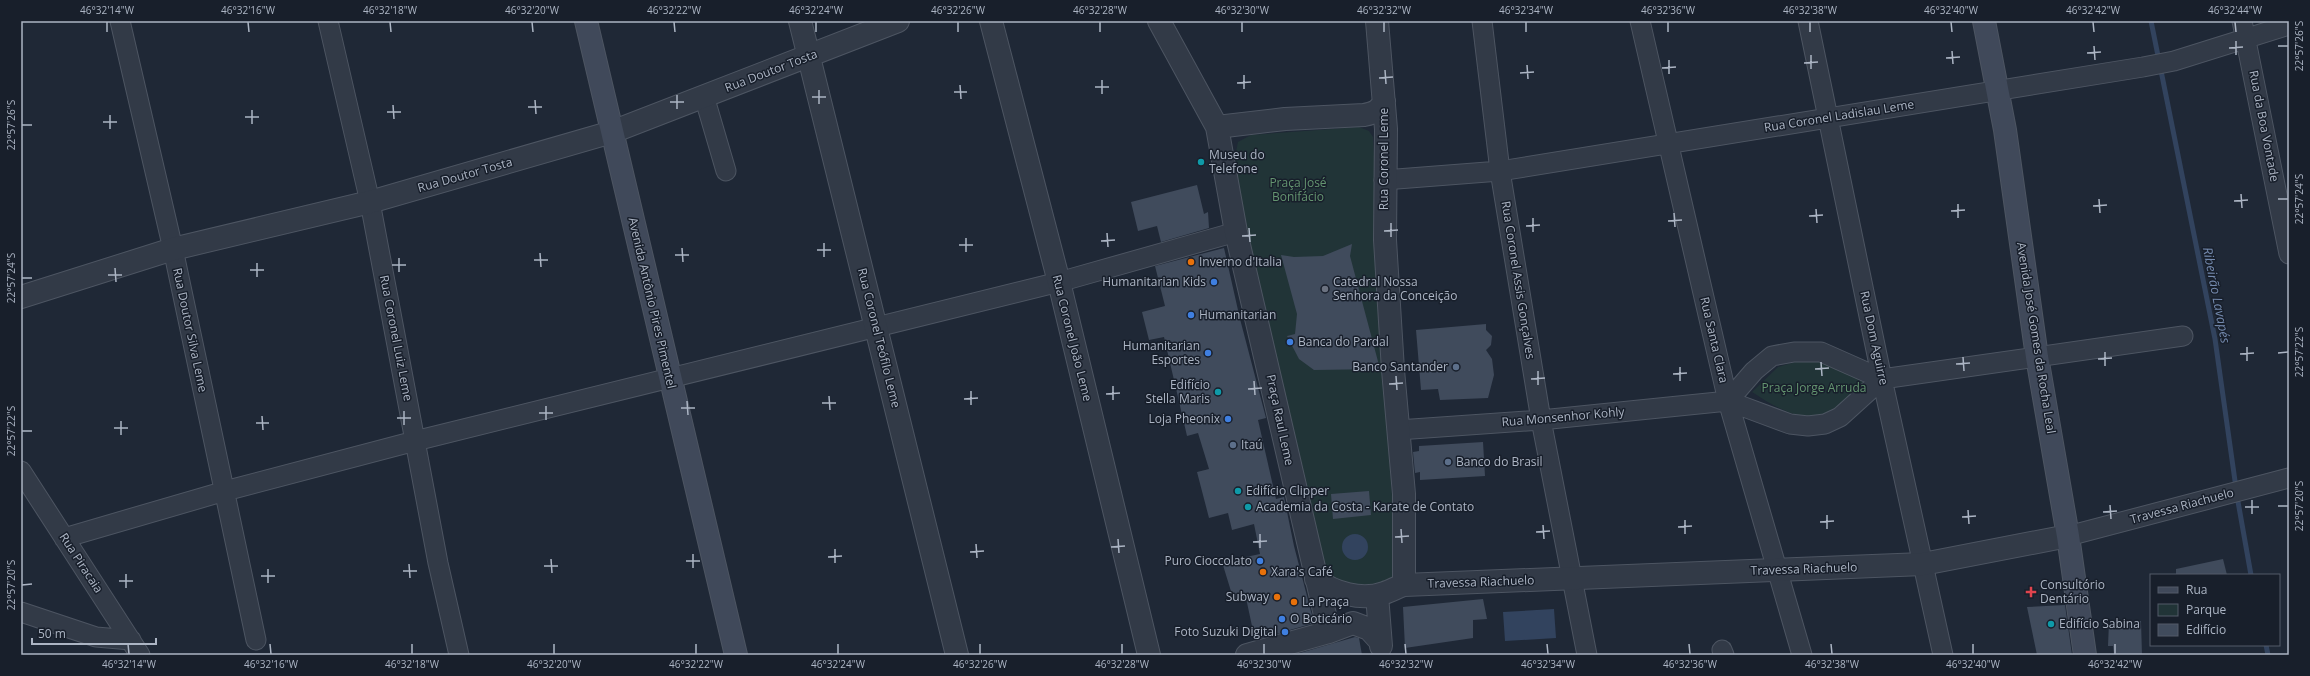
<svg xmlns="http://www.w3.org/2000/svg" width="2310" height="676" font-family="'Open Sans',sans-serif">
  <rect width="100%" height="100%" fill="#1f2836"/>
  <path fill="#213437" d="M1359 127 1369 131 1373 137 1396 572C1387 586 1366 590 1350 587 1342 585 1332 577 1325 573L1251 256 1234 162 1238 142 1251 135Z
    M1809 358 1868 378C1860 388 1850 405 1839 411 1809 428 1778 409 1752 392L1778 367Z"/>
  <path fill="#32435e" d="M1342 547a13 13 0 1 1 26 0a13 13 0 1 1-26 0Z
    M1554 609 1556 638 1505 641 1503 612Z"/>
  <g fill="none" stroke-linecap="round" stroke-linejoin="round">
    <path stroke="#32435e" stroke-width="5" d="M2151 21 2215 339 2236 488
      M2237 496 2251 575
      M2266 645 2268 655"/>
  </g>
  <path fill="#404b5c" d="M1197 185 1204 214 1208 212 1209 228 1161 242 1157 226 1138 231 1131 202Z
    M1352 244 1350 256 1380 369 1314 370 1299 359 1287 336 1295 334 1297 314 1281 255 1294 257 1323 256Z
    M1224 248 1240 319 1266 418 1258 420 1276 499 1284 497 1294 546 1314 623 1255 640 1246 598 1234 601 1222 562 1260 554 1254 524 1232 530 1228 513 1209 518 1197 472 1209 469 1198 433 1187 436 1164 337 1149 340 1142 312 1165 306 1155 266Z
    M1486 324V330L1492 336 1491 345 1486 350 1492 359 1494 375 1488 398 1440 400 1438 389 1421 390 1416 330Z
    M1483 442 1485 476 1420 480V472L1415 473 1413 452 1419 451V446Z
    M1369 491 1371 515 1333 519 1331 494Z
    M2223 559 2227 575H2176V569Z
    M1483 599 1487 619 1473 620V638L1405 648 1403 607Z
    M2065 605 2072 655H2037L2027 607Z
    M2141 621 2142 655H2114L2113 646H2108L2109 622Z
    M1355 637 1359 638 1362 655H1293Z"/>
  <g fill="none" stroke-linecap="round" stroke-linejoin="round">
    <defs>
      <path id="minor" d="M120 21 173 249 256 640
        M328 21 370 202 438 563 459 655
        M1482 21 1500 171 1541 420 1587 655
        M1640 21 1728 401 1802 655
        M1808 21 1882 379 1943 655
        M2242 21 2289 254
        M704 96 726 171
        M1384 180 1500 171 2143 67 2174 61 2289 25
        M1882 379 2183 336
        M1398 430 1541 420 1728 401 1790 424 1808 426 1825 424 1840 417 1882 379 1821 352H1794L1772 356 1754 371 1728 401
        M21 471 140 655
        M2068 536 2289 478
        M64 538 225 491 415 441 1059 282 1236 232
        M21 612 96 637 131 640
        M1722 650 1724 655"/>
      <path id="tertiary" d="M800 21 957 655
        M991 21 1059 282 1149 655
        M1159 21 1217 127 1236 232 1329 632
        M1377 21 1386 129 1385 240 1393 370 1404 494V585
        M1217 127 1285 119 1364 115C1374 113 1380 111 1384 101
        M21 297 173 249 370 202 612 132 898 21
        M1316 579C1333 593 1362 601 1384 593 1391 591 1397 587 1404 585L1923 564 2068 536
        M1377 595 1381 646
        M1247 655 1329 632 1353 623 1369 629 1380 641"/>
      <path id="secondary" d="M586 21 736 655
        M1984 21 2005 130 2037 357 2068 536 2085 655"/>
    </defs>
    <use href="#minor" stroke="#4d5562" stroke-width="21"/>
    <use href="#tertiary" stroke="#4d5562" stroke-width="24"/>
    <use href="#secondary" stroke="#4d5562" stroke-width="24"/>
    <use href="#minor" stroke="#323a47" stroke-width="19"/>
    <use href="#tertiary" stroke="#323a47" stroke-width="22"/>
    <use href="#secondary" stroke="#40495a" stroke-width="22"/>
  </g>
  <path fill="none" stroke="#acb5c4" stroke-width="1.5" d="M107 22V32M248 22 249 32M390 22 391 32M532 22 533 32M674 22 675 32M816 22V32M958 22V32M1100 22V32M1242 22V32M1384 22V32M1526 22V32M1668 22V32M1810 22V32M1951 22 1952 32M2093 22 2094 32M2235 22 2236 32M2236 41V55M2094 46 2095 60M2278 46H2288M2229 48 2243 47M1952 51 1953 64M2087 53 2101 52M1811 55V69M1946 58 1960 57M1669 60V74M1804 63 1818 62M1527 65 1528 79M1662 68 1676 67M1385 70 1386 84M1520 73 1534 72M1244 75V89M1379 78 1393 77M1102 80V94M1237 83 1251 82M960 85 961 99M1095 87H1109M819 90V104M954 92H967M677 95V109M812 97H826M535 100 536 114M670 102H684M393 105 394 119M528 107H542M252 110V124M387 112H401M110 115V129M245 117H259M103 122H117M22 125H32M2241 194 2242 208M2099 199 2100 213M2278 199H2288M2234 201 2248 200M1958 204V218M2093 206 2107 205M1816 209 1817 223M1951 211 1965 210M1674 213 1675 227M1809 216 1823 215M1533 218V232M1668 221 1682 220M1391 223V237M1526 226 1540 225M1249 228 1250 242M1384 231 1398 230M1107 233 1108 247M1242 236 1256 235M966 238V252M1101 241 1115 240M824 243V257M959 245H973M682 248 683 262M817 250H831M540 253 541 267M675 255H689M399 258V272M534 260H548M257 263V277M392 265H406M115 268 116 282M250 270H264M108 275H122M22 278H32M2247 347V361M2105 352V366M2278 353 2288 352M2240 354 2254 353M1963 357 1964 371M2098 359 2112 358M1821 362 1822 376M1956 364 1970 363M1680 367V381M1815 369 1829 368M1538 371V385M1673 374 1687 373M1396 376 1397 390M1531 379 1545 378M1254 381 1255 395M1389 384 1403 383M1113 386V400M1248 389 1262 388M971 391V405M1106 394 1120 393M829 396 830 410M964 399 978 398M687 401 688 415M822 403H836M546 406V420M681 408H695M404 411V425M539 413H553M262 416 263 430M397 418H411M121 421V435M256 423H269M114 428H128M22 431H32M2252 500V514M2110 505 2111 519M2278 506H2288M2245 507H2259M1968 510 1969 524M2103 512 2117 511M1827 515V529M1962 517 1976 516M1685 520V534M1820 522 1834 521M1543 525 1544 539M1678 527 1692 526M1401 529 1402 543M1536 532 1550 531M1260 534V548M1395 537 1409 536M1118 539 1119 553M1253 542 1267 541M976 544 977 558M1111 547 1125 546M835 549V563M970 552 984 551M693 554V568M828 557 842 556M551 559 552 573M686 561H700M409 564 410 578M544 566H558M268 569V583M403 571H417M126 574V588M261 576H275M119 581H133M22 585 32 584M128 644 129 654M270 644 271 654M412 644V654M554 644V654M696 644V654M838 644V654M980 644V654M1122 644V654M1264 644V654M1405 644 1406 654M1547 644 1548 654M1689 644 1690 654M1831 644 1832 654M1973 644V654M2115 644V654"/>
  <g fill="#0f9aa8" stroke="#181f2b" stroke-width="1.5">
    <circle cx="1201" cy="162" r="4"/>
    <circle cx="1218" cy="392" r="4"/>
    <circle cx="1238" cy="491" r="4"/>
    <circle cx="1248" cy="507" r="4"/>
    <circle cx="2051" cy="624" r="4"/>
  </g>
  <g fill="#e8710a" stroke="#181f2b" stroke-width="1.5">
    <circle cx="1191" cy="262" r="4"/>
    <circle cx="1263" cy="572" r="4"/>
    <circle cx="1277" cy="597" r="4"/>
    <circle cx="1294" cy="602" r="4"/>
  </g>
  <g fill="#3f7fe0" stroke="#181f2b" stroke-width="1.5">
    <circle cx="1214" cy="282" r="4"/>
    <circle cx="1191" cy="315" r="4"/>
    <circle cx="1290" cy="342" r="4"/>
    <circle cx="1208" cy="353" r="4"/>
    <circle cx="1228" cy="419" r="4"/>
    <circle cx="1260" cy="561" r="4"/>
    <circle cx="1282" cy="619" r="4"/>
    <circle cx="1285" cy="632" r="4"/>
  </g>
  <circle fill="#6b7280" stroke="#181f2b" stroke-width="1.5" cx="1325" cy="289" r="4"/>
  <g fill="#5c6f8a" stroke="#181f2b" stroke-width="1.5">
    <circle cx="1456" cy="367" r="4"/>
    <circle cx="1233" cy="445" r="4"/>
    <circle cx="1448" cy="462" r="4"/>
  </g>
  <path fill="#e0444e" stroke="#181f2b" stroke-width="1.5" d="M2029 586h4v4h4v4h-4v4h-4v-4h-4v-4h4z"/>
  <g text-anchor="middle" stroke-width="3" stroke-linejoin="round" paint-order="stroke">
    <g font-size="12" fill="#acb5c4" stroke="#181f2b">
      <text transform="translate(771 71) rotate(-21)" y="4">Rua Doutor Tosta</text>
      <text transform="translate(1839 116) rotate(-9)" y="4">Rua Coronel Ladislau Leme</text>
      <text transform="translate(2264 126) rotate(79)" y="4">Rua da Boa Vontade</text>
      <text transform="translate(1384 159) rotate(-90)" y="4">Rua Coronel Leme</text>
      <text transform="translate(465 175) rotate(-16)" y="4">Rua Doutor Tosta</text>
      <text transform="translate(1518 280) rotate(81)" y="4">Rua Coronel Assis Gonçalves</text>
      <text transform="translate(652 303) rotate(77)" y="4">Avenida Antônio Pires Pimentel</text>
      <text transform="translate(190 330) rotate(78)" y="4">Rua Doutor Silva Leme</text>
      <text transform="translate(396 338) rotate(79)" y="4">Rua Coronel Luiz Leme</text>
      <text transform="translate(879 338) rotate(76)" y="4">Rua Coronel Teófilo Leme</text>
      <text transform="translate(1072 338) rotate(76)" y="4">Rua Coronel João Leme</text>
      <text transform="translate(1874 338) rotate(78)" y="4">Rua Dom Aguirre</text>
      <text transform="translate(2036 338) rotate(81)" y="4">Avenida José Gomes da Rocha Leal</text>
      <text transform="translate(1714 340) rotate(77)" y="4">Rua Santa Clara</text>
      <text transform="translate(1563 417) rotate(-5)" y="4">Rua Monsenhor Kohly</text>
      <text transform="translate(1280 420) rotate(78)" y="4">Praça Raul Leme</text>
      <text transform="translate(2182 506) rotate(-15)" y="4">Travessa Riachuelo</text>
      <text transform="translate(81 563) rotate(57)" y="4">Rua Piracaia</text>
      <text transform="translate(1804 569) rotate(-2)" y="4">Travessa Riachuelo</text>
      <text transform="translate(1481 582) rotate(-2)" y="4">Travessa Riachuelo</text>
    </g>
    <g font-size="12" fill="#acb5c4" stroke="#181f2b" text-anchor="start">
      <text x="1209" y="159">Museu do<tspan x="1209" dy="14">Telefone</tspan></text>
      <text x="1199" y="266">Inverno d'Italia</text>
      <text x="1206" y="286" text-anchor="end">Humanitarian Kids</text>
      <text x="1333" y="286">Catedral Nossa<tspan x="1333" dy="14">Senhora da Conceição</tspan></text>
      <text x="1199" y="319">Humanitarian</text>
      <text x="1298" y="346">Banca do Pardal</text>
      <text x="1200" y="350" text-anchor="end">Humanitarian<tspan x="1200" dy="14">Esportes</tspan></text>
      <text x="1448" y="371" text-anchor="end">Banco Santander</text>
      <text x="1210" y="389" text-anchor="end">Edifício<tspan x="1210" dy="14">Stella Maris</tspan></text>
      <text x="1220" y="423" text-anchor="end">Loja Pheonix</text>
      <text x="1241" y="449">Itaú</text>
      <text x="1456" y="466">Banco do Brasil</text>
      <text x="1246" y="495">Edifício Clipper</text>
      <text x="1256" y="511">Academia da Costa - Karate de Contato</text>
      <text x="1252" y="565" text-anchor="end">Puro Cioccolato</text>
      <text x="1271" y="576">Xara's Café</text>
      <text x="2040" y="589">Consultório<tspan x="2040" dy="14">Dentário</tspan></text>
      <text x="1269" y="601" text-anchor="end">Subway</text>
      <text x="1302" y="606">La Praça</text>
      <text x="1290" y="623">O Boticário</text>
      <text x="2059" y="628">Edifício Sabina</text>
      <text x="1277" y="636" text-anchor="end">Foto Suzuki Digital</text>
    </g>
    <g font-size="12" fill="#649570" stroke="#181f2b">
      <text x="1298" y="187">Praça José<tspan x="1298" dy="14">Bonifácio</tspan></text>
      <text x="1814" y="392">Praça Jorge Arruda</text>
    </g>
    <g font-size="13" font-style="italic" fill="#748aae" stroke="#181f2b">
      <text transform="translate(2217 295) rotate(79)" y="5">Ribeirão Lavapés</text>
    </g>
  </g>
  <rect width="2310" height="676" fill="none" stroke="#181f2b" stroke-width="44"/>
  <rect x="2150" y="574" width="130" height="72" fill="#181f2b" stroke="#535b68"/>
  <rect x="2158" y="587" width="20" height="6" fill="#40495a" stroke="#535b68"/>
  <text x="2186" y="594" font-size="12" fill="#acb5c4">Rua</text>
  <rect x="2158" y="604" width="20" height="12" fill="#213437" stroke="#535b68"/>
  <text x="2186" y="614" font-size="12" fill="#acb5c4">Parque</text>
  <rect x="2158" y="624" width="20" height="12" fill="#404b5c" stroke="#535b68"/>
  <text x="2186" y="634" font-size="12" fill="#acb5c4">Edifício</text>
  <path d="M32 638v6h124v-6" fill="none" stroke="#acb5c4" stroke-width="2"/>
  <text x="38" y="638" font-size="12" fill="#acb5c4" stroke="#181f2b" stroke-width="3" paint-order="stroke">50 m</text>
  <rect x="22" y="22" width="2266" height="632" fill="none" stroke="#acb5c4" stroke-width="1.5"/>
  <g font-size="10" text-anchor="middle" fill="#acb5c4">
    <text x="107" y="14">46°32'14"W</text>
    <text x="248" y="14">46°32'16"W</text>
    <text x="390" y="14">46°32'18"W</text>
    <text x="532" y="14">46°32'20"W</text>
    <text x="674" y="14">46°32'22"W</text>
    <text x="816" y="14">46°32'24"W</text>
    <text x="958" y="14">46°32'26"W</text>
    <text x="1100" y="14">46°32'28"W</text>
    <text x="1242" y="14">46°32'30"W</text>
    <text x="1384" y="14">46°32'32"W</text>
    <text x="1526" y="14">46°32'34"W</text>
    <text x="1668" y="14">46°32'36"W</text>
    <text x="1810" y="14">46°32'38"W</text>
    <text x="1951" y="14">46°32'40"W</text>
    <text x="2093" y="14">46°32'42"W</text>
    <text x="2235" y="14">46°32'44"W</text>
    <text transform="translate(2299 46) rotate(-90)" y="4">22°57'26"S</text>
    <text transform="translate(11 125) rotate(-90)" y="4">22°57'26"S</text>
    <text transform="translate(2299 199) rotate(-90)" y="4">22°57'24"S</text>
    <text transform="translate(11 278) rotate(-90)" y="4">22°57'24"S</text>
    <text transform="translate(2299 352) rotate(-90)" y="4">22°57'22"S</text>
    <text transform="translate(11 431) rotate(-90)" y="4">22°57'22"S</text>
    <text transform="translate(2299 506) rotate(-90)" y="4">22°57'20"S</text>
    <text transform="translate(11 585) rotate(-90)" y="4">22°57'20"S</text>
    <text x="129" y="668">46°32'14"W</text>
    <text x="271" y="668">46°32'16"W</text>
    <text x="412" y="668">46°32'18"W</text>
    <text x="554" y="668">46°32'20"W</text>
    <text x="696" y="668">46°32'22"W</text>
    <text x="838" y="668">46°32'24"W</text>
    <text x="980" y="668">46°32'26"W</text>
    <text x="1122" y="668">46°32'28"W</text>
    <text x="1264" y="668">46°32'30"W</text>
    <text x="1406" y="668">46°32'32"W</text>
    <text x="1548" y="668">46°32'34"W</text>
    <text x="1690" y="668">46°32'36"W</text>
    <text x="1832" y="668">46°32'38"W</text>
    <text x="1973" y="668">46°32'40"W</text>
    <text x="2115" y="668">46°32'42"W</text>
  </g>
</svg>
